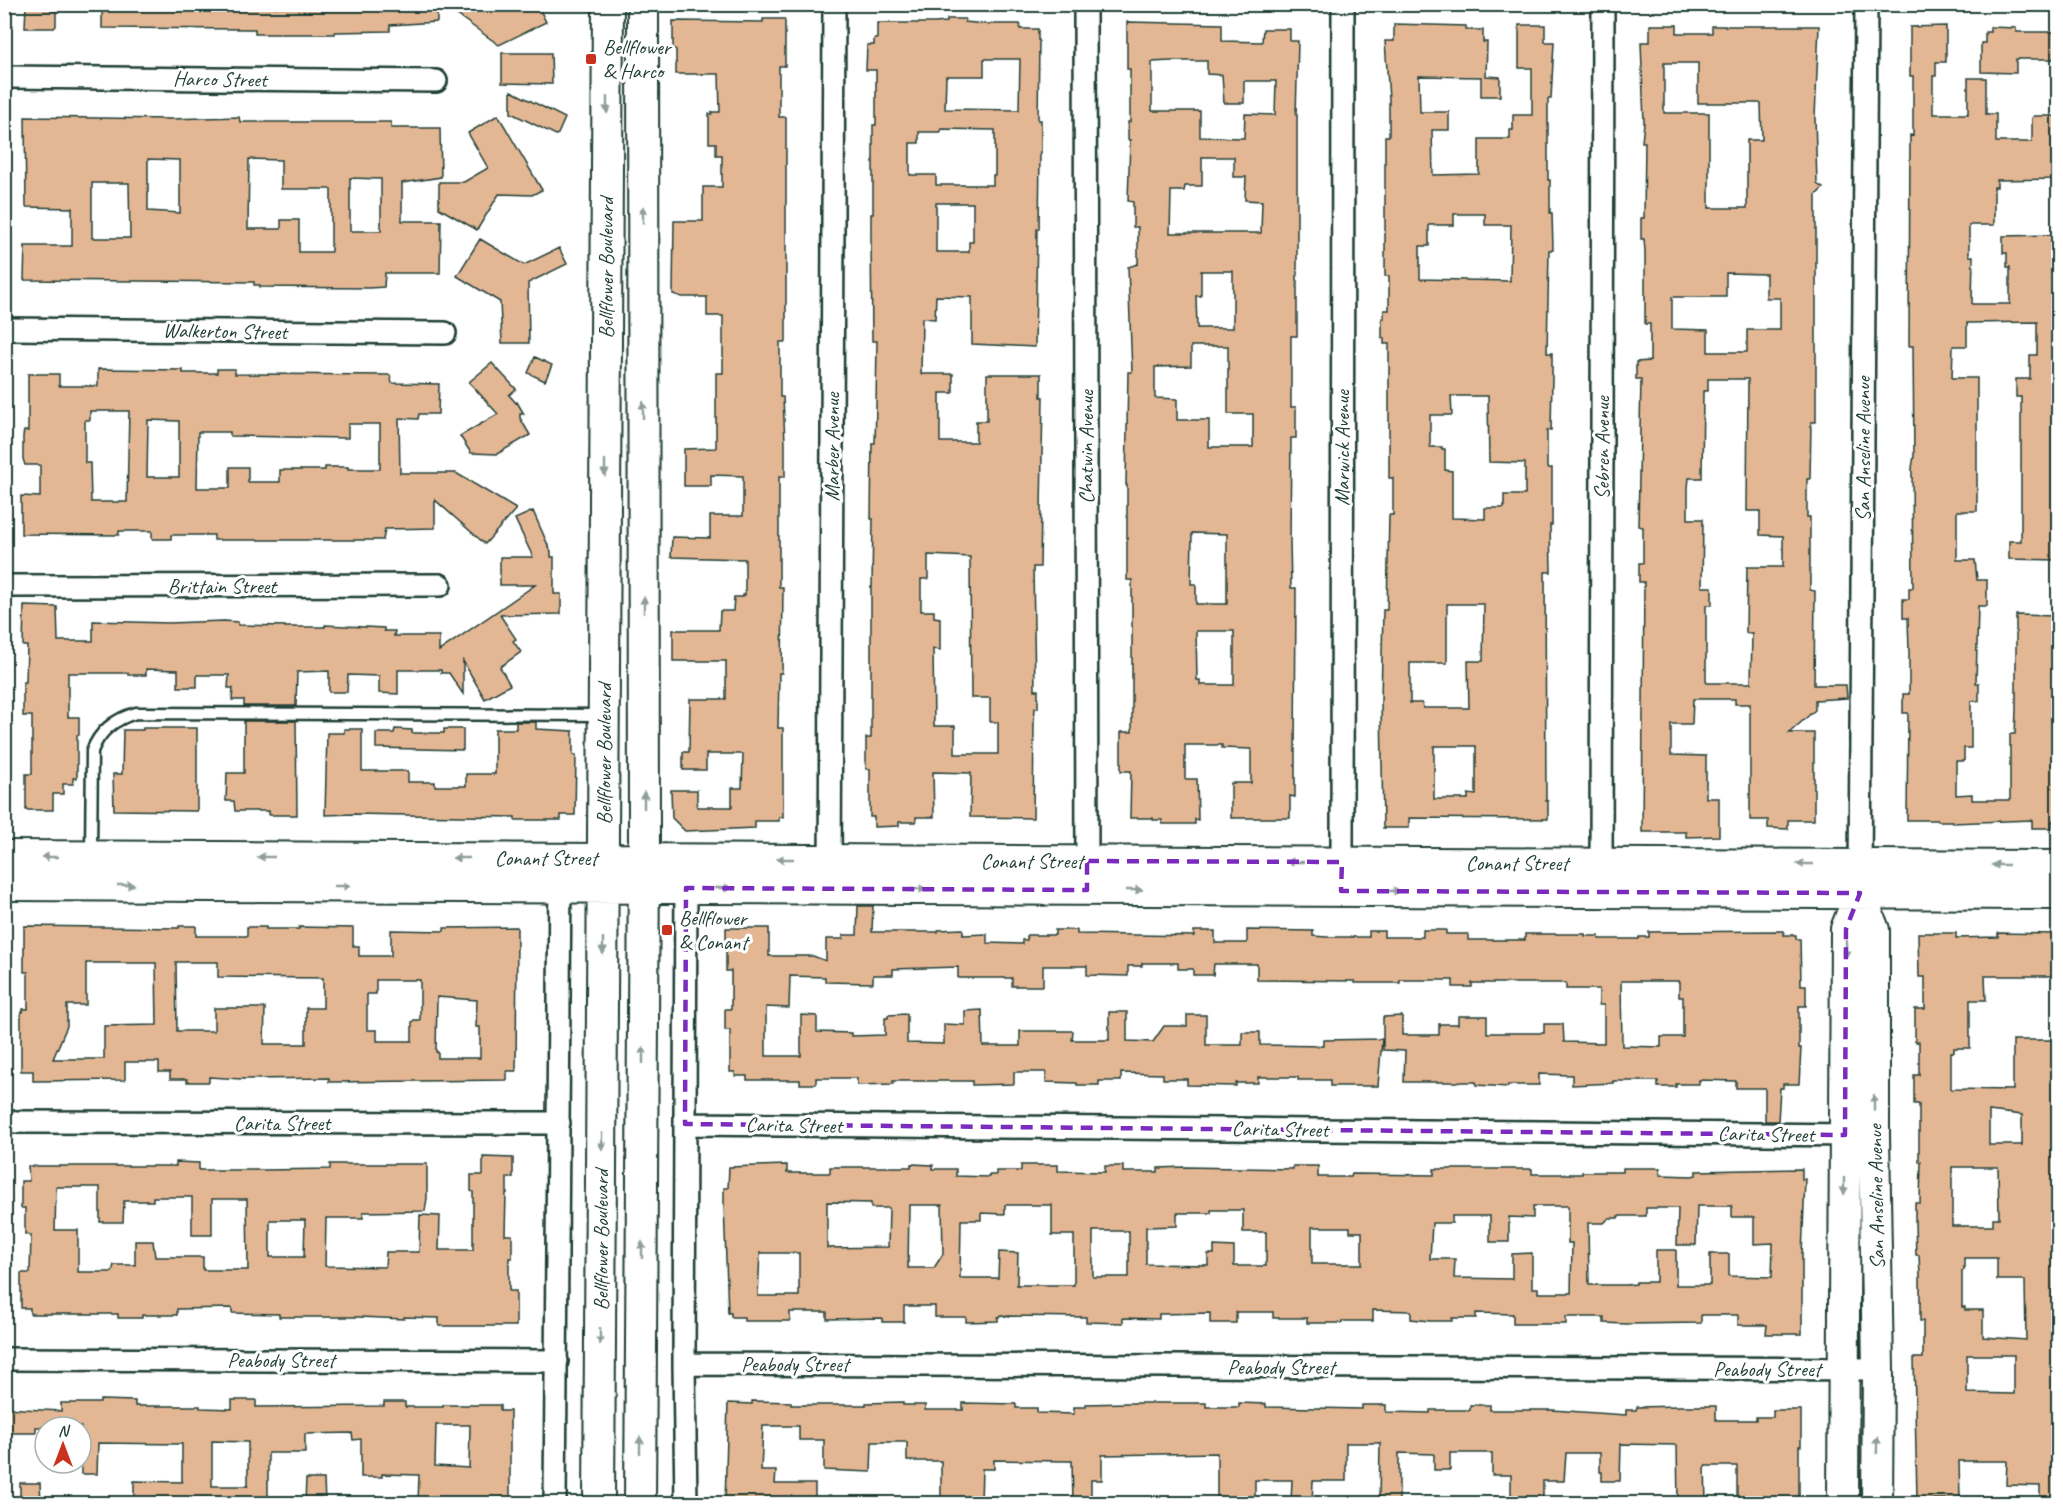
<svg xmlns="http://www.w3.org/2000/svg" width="2063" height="1508" font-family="Caveat,sans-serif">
  <rect width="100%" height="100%" fill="#fff"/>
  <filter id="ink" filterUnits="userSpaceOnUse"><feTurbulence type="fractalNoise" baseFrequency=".0167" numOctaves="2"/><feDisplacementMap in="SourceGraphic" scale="12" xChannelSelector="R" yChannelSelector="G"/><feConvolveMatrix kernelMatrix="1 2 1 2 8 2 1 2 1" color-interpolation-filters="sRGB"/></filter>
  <g filter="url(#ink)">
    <path fill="#e4b794" stroke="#1f3d34" stroke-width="1.5" fill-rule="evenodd" d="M26 4H56V26L54 28H25Z
      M102 4H240L273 7H305V4H437V22L390 25V31L335 32V34H255V29L102 28Z
      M442 4H537L546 22 499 45Z
      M763 19H784L785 22V66H779V117H786V342H780V397H783L785 443V477H779V587H783L782 673H779L778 728H783V817H779V821H755V828L685 831 672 818 671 790H697V807H732V788H742L743 754H706V770H683V752H689L690 699H726V661H673V630H719L720 611H733L734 597H743V595H745V559L671 557 672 537 710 538V516H743V476L711 475V486H684V449L716 448V373H723V316H707V297H682L673 294 674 221H703V187H722V155H716V143H709V114H712V112H720L719 74H676V50L673 48V21L763 22Z
      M947 19H965V22L985 24H1020V29H1038V40H1039L1038 120H1041V153H1040L1039 229H1037L1035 347 972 344V297L936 296 935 319 922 318 921 374H953V393H940V442H976V421H987V374H1041V397H1043L1040 567H1033L1035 690H1038V708H1035L1034 722 1033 818 970 817 971 773 933 772 934 817H916V822H899V826L874 827V817H870V769H866V738H871V587H872L873 519H871L872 443H875L876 406 877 341H872L871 234V214H873V125H876V70H866L867 45H874V39H877V23H935L947 22ZM984 59H1020L1019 110 945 109 946 76H984ZM941 129 995 130V175H993V185H936V175H910V143H919V132H941ZM936 203H973V242H969V252H936ZM928 555 970 557 971 698H990V722H998V754H955V726H934L933 649 940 650V618L934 617V611H921V579H928Z
      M1127 22 1222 24V41L1262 42 1263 29H1290V41H1298L1296 115H1297V336H1291V407H1296V438H1291L1290 541 1291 588H1296L1295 755V797L1290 796V818H1231V783H1251V749L1222 748V745H1185V779H1197L1198 820 1195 819V824H1162V820H1153V818H1130L1131 771H1121V732H1132V580H1127V485H1126L1128 372H1132L1128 267 1138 264V227H1133V202L1128 201 1130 140H1128V122H1130V69H1127ZM1171 61H1207V74L1222 75 1224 103H1244V81H1276L1275 115 1245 114 1244 138 1200 137V111H1152V62ZM1202 157H1234V177H1246L1245 200 1262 201 1261 233H1170L1171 191H1184L1185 186H1202ZM1201 271H1233V328H1197L1196 296H1201ZM1191 346H1228V414H1253V447H1209V420H1177V399L1155 398V367L1191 366ZM1192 533 1227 534V604H1196V584H1191ZM1196 631H1234V685H1200V680H1197Z
      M1394 24 1466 26V30H1483V42H1487L1486 76 1500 77V96H1481V77L1419 76 1420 112H1449V130H1432L1433 175 1479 174V139H1510V130H1513V115H1532V68H1519V25H1545V42H1554L1551 99H1548V180H1550V213H1552L1553 250H1549L1547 353H1552V376L1551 430H1547V468H1552V525H1550L1551 572H1545L1546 801H1548V819L1409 818V828H1383L1381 701 1383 610H1387L1389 515H1393V478H1389V344H1384V338H1382V318H1384V310H1389V276H1385V136H1389V99L1385 41H1394ZM1454 214H1485V225H1511L1510 281 1420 279V246H1429V225H1454ZM1451 396H1488L1489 462 1525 463V495H1504V508H1485V519L1452 518V471L1445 470V449H1442V447H1430V415H1452ZM1447 604H1484L1483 661H1468L1469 708H1423L1422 703H1410V663H1447ZM1434 746H1476V795L1468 794V799H1434Z
      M1650 25H1677V33H1712V26H1819L1815 117 1817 184 1823 188 1816 195V422H1811L1810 479H1807V517H1810V590L1815 591 1814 685H1846L1847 698 1815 700V710L1789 733H1814V820H1788V829L1768 828V820H1750V704H1735V699H1693L1692 724H1671V755L1706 756V798H1719V836L1686 837V832H1642L1644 582H1639V563H1643V527L1638 526 1641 379H1636V362L1650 361V324H1645V251L1644 239H1641V218H1644L1645 142H1642L1644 123 1641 42H1650ZM1664 63H1698V103H1761L1762 140H1747V208H1709V113H1664ZM1726 273 1766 274V298H1780V330H1747V352H1708V330L1672 329V297H1726ZM1708 379H1748L1747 511H1760V535L1783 536V567H1747L1746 633H1752L1751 683H1707L1706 681V605H1712V587H1702L1703 519H1688V487L1689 478H1702L1703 391H1708Z
      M1946 26V62H1936V76H1933V114H1968V78H1986V114H1996V142H2032V118L2034 116H2055V117H2058V179L1997 180V187H1994V225H1969V256H1973L1972 304H2010V267H2007V253H2003V236L2058 235V560L2009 559V541H2021V397H2016V379H2030V355H2037V322L1967 323V346H1953L1952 378H1977V511H1957V560H1975L1977 580H1987V606H1978L1976 683H1979V701H1971V748H1964V761H1956V795L1972 794V800H2010V734H2015L2016 710V615L2058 616V821H2052V828H2032V820L1952 823V821H1938V820H1907L1908 713H1903V694H1909V651L1908 618H1903V599H1909V588H1913L1912 468 1914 456 1913 346H1909L1910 135 1913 136V76H1910V27Z
      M1990 27 2016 28V32H2058V59H2016V73L1981 72V43H1985V32H1990Z
      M502 53H551L552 84 502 83Z
      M511 91 565 118 558 134 556 135 511 113Z
      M498 115 542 190 532 195 499 194 477 230 439 208V182H464L488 168 468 133Z
      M25 117 170 119 239 117 240 122H391V128H440L441 177 402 183V221H441L440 273H385L384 287 369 288 260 287V285H254V282L24 280 25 246H72V208L26 207ZM148 159 180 160V213L148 211ZM249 159 281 160V189H331V252H299V220H281V229H248ZM350 178 381 179V231H350ZM92 183H129L130 238H92Z
      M480 239 524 265 559 248 567 264 528 283 529 343H502L500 302 457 276Z
      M535 357 552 365 545 381 528 373Z
      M492 363 516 389 509 395 516 403 517 402 524 414H520V418L530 435 497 454 471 453 460 436 498 414 469 382Z
      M98 369 183 370V373H217V369H235V374L390 375 392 383 439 384 438 414H419L418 419 399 418 400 473H456L516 509 485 544 435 500V528L385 529 383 540H214V535H171V539H152V531H119V535L21 534V496L40 497V465H25L23 459V436L24 431H28V374H59V386H98ZM90 411H129L127 502H91L90 463H85V420H90ZM148 420 179 421V477H147ZM348 424H380V469H348V467H325V470H280V482H248V467H230V488H197L198 432H230V436L348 438Z
      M533 511 551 552V557H554V594H561V614L500 615 516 639 513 641 521 652 500 667 510 685 485 699 463 661V694L449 673H441V670H398V694L379 693V676L348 675 347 692H329V671L297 672 296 706H244V700H232L233 688H228L229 675H197V687H178V670L146 669V675H128V673H68V717H79V735H77V778H73V784H63V794H53V810H26V774H32V716H23V682H26L27 646H23L24 606 57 607 58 641H93V621L169 623 224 621 238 622V625L285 626V627H325V625L384 628V631H395L394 636H439V651L535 585H500V557H533L515 519Z
      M244 721H296L297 815H269V811H235L234 801H226L227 773H244Z
      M516 722H536V729L573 731V755H576L575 815H561V820H515V817L354 814 325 815 327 733H344V729H362V771H408V782H435V786H466V774H495V729H516Z
      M143 728H197V811L114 810 113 774H122L123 730H143Z
      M395 729 412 730V733H444V729H463V750L376 748V733H394Z
      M858 906H873L872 932H938V930L963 929V935L987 934V943L1022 944V940H1027V935H1055V930H1077V934L1194 936V931H1215V943H1247V930L1313 931V936L1326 937H1369V931H1384V937H1423V930H1446V934H1468V940H1525V934H1585V936H1599V939H1639V937H1649V932L1784 931V935H1796V939H1800L1801 985H1806V1006H1799V1048H1801L1799 1084H1783V1088H1780L1778 1121H1765V1088H1736V1081L1699 1080V1084H1676V1087H1658V1081H1613V1083L1572 1085V1075L1539 1074V1085H1508V1087L1476 1085V1082H1404L1405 1051 1383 1050V1017L1402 1016V1035H1439V1024H1458V1016H1487V1033H1544V1024H1563L1564 1042 1604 1043V1005H1599V989H1566V983H1472V987H1453V980H1400V983H1355V981L1257 980V964H1214L1213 975H1193V969H1178V963H1142V966H1128V976L1087 975V966H1043V986H1012V978H958V967L893 969V975H873V983L825 982V977L790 976 789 1008 766 1007V1056H801V1015L817 1016V1032L851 1033V1036L885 1035V1018H888V1015L907 1014V1043L944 1044V1024L965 1025V1011L982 1010 983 1046H1020V1031H1073L1072 1040H1109V1012H1127V1041L1153 1042 1164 1026H1187V1015H1206V1045H1242V1032H1260V1045L1323 1046V1040L1382 1039 1378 1086H1330V1080H1298V1077H1258V1083H1236V1086L1187 1085V1079H1163V1074L1121 1073V1081H1099V1085H1077V1083L1046 1082V1072H1014V1084L972 1085V1081H893V1084L857 1085V1078H816V1084H800V1080H747V1076H735V1072H730V1030H725V1009H731V971H726V928H769V956H813L826 961V939H843V935H857ZM1621 981H1679V997H1683V1037H1661V1047L1622 1046Z
      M24 926 179 928V926H196V936H247V927H266V929H299V927L353 928V946H359V956H391V930L444 931V928L517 927 516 1071H507V1080L329 1082V1078L242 1079 209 1077V1082H187V1079H170V1072H159V1062H125V1080L33 1081V1071H21V1012H23V1009H28V972H24ZM176 962H218V977L323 978V1008H306V1044H264L265 1008H214V1031H177ZM86 963H156L157 1025 104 1026V1059H53L67 1026V1005H86ZM376 980H420V1020H414L412 1022V1041H377V1030H367V994H376ZM437 997 477 1000 476 1027H480V1058H438V1052H436Z
      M1918 933H1956V938L1998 937V933L2058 934V976H1985L1986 1000H1970V1048H1954V1052H1951V1089L2013 1090V1040H2058V1502L2040 1501V1486L2006 1485 2007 1461H1959L1960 1499H1917L1914 1358H1923V1321H1920V1276L1919 1255H1916L1915 1223V1203H1920L1921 1162H1919V1104H1914V1075H1919V1042H1915V1009H1925V977H1919ZM1989 1111 2022 1115V1145H1989ZM1952 1167H1998L1999 1218H1993V1226H1952ZM1964 1258H1997V1280H2025L2026 1340 1983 1337V1310H1965V1307H1962V1271L1964 1270ZM1967 1355H2014V1394L1967 1393Z
      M483 1157 513 1158V1178H507V1193H506L505 1235H512V1258H509V1291H516V1326H439V1318L404 1317V1319L360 1317H279V1314L232 1313V1308L177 1309V1315H142V1318H118V1314H30V1308H21V1273H30L31 1235 25 1234V1208H21V1181H29L28 1166H176V1162L199 1163V1170H265L330 1169V1164H427V1198L425 1211 363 1212V1218H326L325 1266 385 1267 386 1252H419L420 1215 440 1216 439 1250H473V1192L471 1191V1175H483ZM56 1187H100V1222H123L124 1201H153V1197H192V1235H212V1199H247L248 1270H203V1257H155L153 1241H135V1265H114L112 1272H78V1230H55ZM270 1220H305L304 1257H270Z
      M911 1164 933 1165V1169H956V1176L989 1177V1175H996V1171H1021V1165H1058V1171L1105 1172V1166H1123V1172H1158V1168L1185 1167 1293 1169V1166H1318V1177H1351L1352 1174 1434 1175V1169H1532V1174H1582V1172H1623V1168H1660V1175L1692 1176 1696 1175V1171L1802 1169V1179H1805L1802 1255V1334H1766L1767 1325H1738V1315H1701V1323L1626 1324 1604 1323V1317H1566V1324H1513V1314L1476 1313V1318H1452V1321H1430L1411 1319V1311L1373 1310V1321H1342V1323H1307V1318H1273V1312H1236V1323H1210V1313L1159 1314V1319L1123 1318V1323L1086 1322V1317L1002 1316 998 1317V1321L966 1322V1317H935V1306H904V1322H882V1318L827 1319V1312H790V1321H744V1317H731V1313H728L724 1205V1188H728L729 1167 787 1165V1173H830V1167H911ZM827 1202 871 1203V1208H889L888 1247 827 1248ZM909 1205H942L943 1254 934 1268H908ZM1005 1205H1052V1235H1074V1285H1017L1018 1253 999 1252 998 1278H960L961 1220H981V1213L1005 1214ZM1533 1206H1568V1243H1572L1571 1293H1538V1288H1532V1253L1512 1254V1279L1454 1278 1455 1259H1430L1432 1223H1452V1216H1490V1242H1509V1217L1533 1218ZM1697 1206H1732V1217H1754V1244L1773 1243 1772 1277 1729 1276V1254H1710V1285H1676V1250H1656V1282H1636V1284L1626 1285H1589L1588 1223H1604L1609 1218H1618V1216H1646V1208H1678L1677 1245H1696ZM1211 1210H1243V1232H1266V1266H1234V1247L1214 1246V1254H1208V1265L1146 1264V1227L1177 1226V1213H1211ZM1312 1227H1350V1232H1362V1264H1312ZM1093 1231H1129V1277H1093ZM760 1253H799V1296H758Z
      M100 1400 135 1401V1406H200V1408L232 1409V1400H256V1407L384 1406V1402H405V1407H443V1405H500V1411H510V1503H418L419 1475 382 1474V1477H361V1439L353 1440 352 1433 305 1434V1453H268V1500H257V1503L134 1502V1481L182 1482V1444L98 1443 97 1474H81V1427H36V1433H4V1408L61 1411V1403H100ZM436 1425H470L469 1468 435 1466ZM212 1441 248 1442V1486H212Z
      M752 1401 791 1402V1405H866V1403L903 1402V1405H925V1410H963V1403L1016 1404V1408H1037V1413L1074 1414V1407H1086V1404L1128 1403H1206V1407H1239V1403L1266 1404V1407L1362 1409V1405H1386V1412L1430 1413V1410H1470V1405H1490V1410H1552L1626 1415V1410H1636L1637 1407 1679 1406H1716V1420H1756V1417H1773V1410H1801V1446H1799V1503H1737V1466H1705L1706 1503H1678L1677 1445 1621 1444 1620 1481H1602V1472H1600V1453H1566L1564 1481H1543V1503H1511V1475H1492V1453H1450V1470H1434V1454L1399 1453V1503H1379L1380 1443H1346V1481H1313L1312 1503H1291L1292 1480H1255V1503H1217V1453L1102 1455V1480H1091V1503H1073L1072 1461 994 1460V1469H982L981 1503H941V1461H907V1442H872L871 1472 824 1470V1440H799V1426H763L761 1471H776L775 1484H815V1503H725L728 1403 752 1404Z
      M306 1479H324L325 1503H305Z
      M20 1483H40L41 1503H20Z"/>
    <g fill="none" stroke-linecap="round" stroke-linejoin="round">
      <defs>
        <path id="lane" d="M91 854 92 751C100 730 115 719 136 713L601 715"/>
        <path id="street" d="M1085 4 1087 874
          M4 77 436 81
          M4 329 445 333
          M4 586 440 585
          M830 873 834 4
          M1342 875 1343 4
          M1601 876 1603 4
          M1860 877 1866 4
          M4 1122 559 1123
          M685 1124 1859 1135
          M4 1359 557 1361
          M684 1364 1878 1369
          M555 1504 560 874
          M686 1504 684 1364 686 874"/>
        <path id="secondary" d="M4 856 2058 866
          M4 885 2058 894
          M1860 893 1874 930V1135L1878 1369 1877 1504
          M599 1504 608 4
          M640 1504 644 858 643 4
          M1843 1504 1846 929 1860 893"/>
      </defs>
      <use href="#lane" stroke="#1f3d34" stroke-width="15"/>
      <use href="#street" stroke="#1f3d34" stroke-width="26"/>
      <use href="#secondary" stroke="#1f3d34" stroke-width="34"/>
      <use href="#lane" stroke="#fff" stroke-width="10"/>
      <use href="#street" stroke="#fff" stroke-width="21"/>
      <use href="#secondary" stroke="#fff" stroke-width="30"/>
    </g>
    <defs><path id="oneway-solid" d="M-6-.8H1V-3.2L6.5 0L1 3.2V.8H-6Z" transform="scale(1.5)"/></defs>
    <g fill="#8f9e9a">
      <use href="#oneway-solid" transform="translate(607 105) rotate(90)"/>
      <use href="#oneway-solid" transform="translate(643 215) rotate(-90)"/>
      <use href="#oneway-solid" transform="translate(643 410) rotate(-90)"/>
      <use href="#oneway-solid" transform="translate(605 468) rotate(90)"/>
      <use href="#oneway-solid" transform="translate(644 605) rotate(-90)"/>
      <use href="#oneway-solid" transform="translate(644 800) rotate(-90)"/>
      <use href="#oneway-solid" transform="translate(50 857) rotate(-180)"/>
      <use href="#oneway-solid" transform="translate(266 857) rotate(-180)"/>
      <use href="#oneway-solid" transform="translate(461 858) rotate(-180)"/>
      <use href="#oneway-solid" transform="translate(785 859) rotate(-180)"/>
      <use href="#oneway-solid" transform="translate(1295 862) rotate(-180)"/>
      <use href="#oneway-solid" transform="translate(1805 864) rotate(-180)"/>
      <use href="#oneway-solid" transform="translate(2000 865) rotate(-180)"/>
      <use href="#oneway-solid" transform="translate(126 885)"/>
      <use href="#oneway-solid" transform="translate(342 886)"/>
      <use href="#oneway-solid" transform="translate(723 888)"/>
      <use href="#oneway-solid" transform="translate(918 889)"/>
      <use href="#oneway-solid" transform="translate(1134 890)"/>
      <use href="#oneway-solid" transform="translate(1392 891)"/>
      <use href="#oneway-solid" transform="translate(603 946) rotate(90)"/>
      <use href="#oneway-solid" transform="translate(1846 949) rotate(90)"/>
      <use href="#oneway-solid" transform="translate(643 1055) rotate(-90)"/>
      <use href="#oneway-solid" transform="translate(1874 1103) rotate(-90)"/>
      <use href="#oneway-solid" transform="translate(602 1141) rotate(90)"/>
      <use href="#oneway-solid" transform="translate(1844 1186) rotate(90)"/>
      <use href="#oneway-solid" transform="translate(642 1250) rotate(-90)"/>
      <use href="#oneway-solid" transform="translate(600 1336) rotate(90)"/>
      <use href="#oneway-solid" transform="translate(640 1445) rotate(-90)"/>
      <use href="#oneway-solid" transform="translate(1877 1445) rotate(-89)"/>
    </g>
  </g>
  <path fill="none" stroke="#7b2cbf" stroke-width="4.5" stroke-dasharray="12 8" stroke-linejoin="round" d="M1087 861 1342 862 1341 891 1860 893 1846 929 1845 1135 685 1124 686 888 1087 890Z"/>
  <g fill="#c8321e" stroke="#fff" stroke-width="2">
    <rect x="585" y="53" width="12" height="12" rx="3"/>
    <rect x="661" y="924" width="12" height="12" rx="3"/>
  </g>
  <g text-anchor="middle" stroke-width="6" stroke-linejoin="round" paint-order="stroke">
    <g font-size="21" fill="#1f3d34" stroke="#fff" text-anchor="start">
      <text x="603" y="54">Bellflower<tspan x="603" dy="24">&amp; Harco</tspan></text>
      <text x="679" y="925">Bellflower<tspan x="679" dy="24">&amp; Conant</tspan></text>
    </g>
    <g font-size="21" fill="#1f3d34" stroke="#fff">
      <text transform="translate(220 79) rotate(1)" y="7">Harco Street</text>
      <text transform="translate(606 268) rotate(-90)" y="7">Bellflower Boulevard</text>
      <text transform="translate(225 331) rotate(1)" y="7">Walkerton Street</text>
      <text transform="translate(832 447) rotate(-90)" y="7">Marber Avenue</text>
      <text transform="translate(1086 447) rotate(-90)" y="7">Chatwin Avenue</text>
      <text transform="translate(1342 448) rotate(-90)" y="7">Marwick Avenue</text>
      <text transform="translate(1602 448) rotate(-90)" y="7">Sebren Avenue</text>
      <text transform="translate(1863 449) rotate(-90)" y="7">San Anseline Avenue</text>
      <text x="222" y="593">Brittain Street</text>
      <text transform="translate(604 754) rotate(-90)" y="7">Bellflower Boulevard</text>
      <text x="546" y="865">Conant Street</text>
      <text x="1032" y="868">Conant Street</text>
      <text x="1517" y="870">Conant Street</text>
      <text x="282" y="1130">Carita Street</text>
      <text transform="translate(794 1125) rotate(1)" y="7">Carita Street</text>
      <text transform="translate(1280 1129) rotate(1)" y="7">Carita Street</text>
      <text transform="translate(1766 1134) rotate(1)" y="7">Carita Street</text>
      <text transform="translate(1876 1197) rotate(-91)" y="7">San Anseline Avenue</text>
      <text transform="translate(601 1240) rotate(-90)" y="7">Bellflower Boulevard</text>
      <text x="281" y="1367">Peabody Street</text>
      <text x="795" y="1371">Peabody Street</text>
      <text x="1281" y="1374">Peabody Street</text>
      <text x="1767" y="1376">Peabody Street</text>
    </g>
  </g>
  <rect width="2063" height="1508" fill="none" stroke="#fff" stroke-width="24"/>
  <rect x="12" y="12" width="2039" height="1484" fill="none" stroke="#1f3d34" stroke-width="2" filter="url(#ink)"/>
  <g transform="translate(63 1445)"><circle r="28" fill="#ffffff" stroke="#a5b1ae" stroke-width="1.5"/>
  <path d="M0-4.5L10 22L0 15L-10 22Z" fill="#c8321e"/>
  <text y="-9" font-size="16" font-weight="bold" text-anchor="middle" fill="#1f3d34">N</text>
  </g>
</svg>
